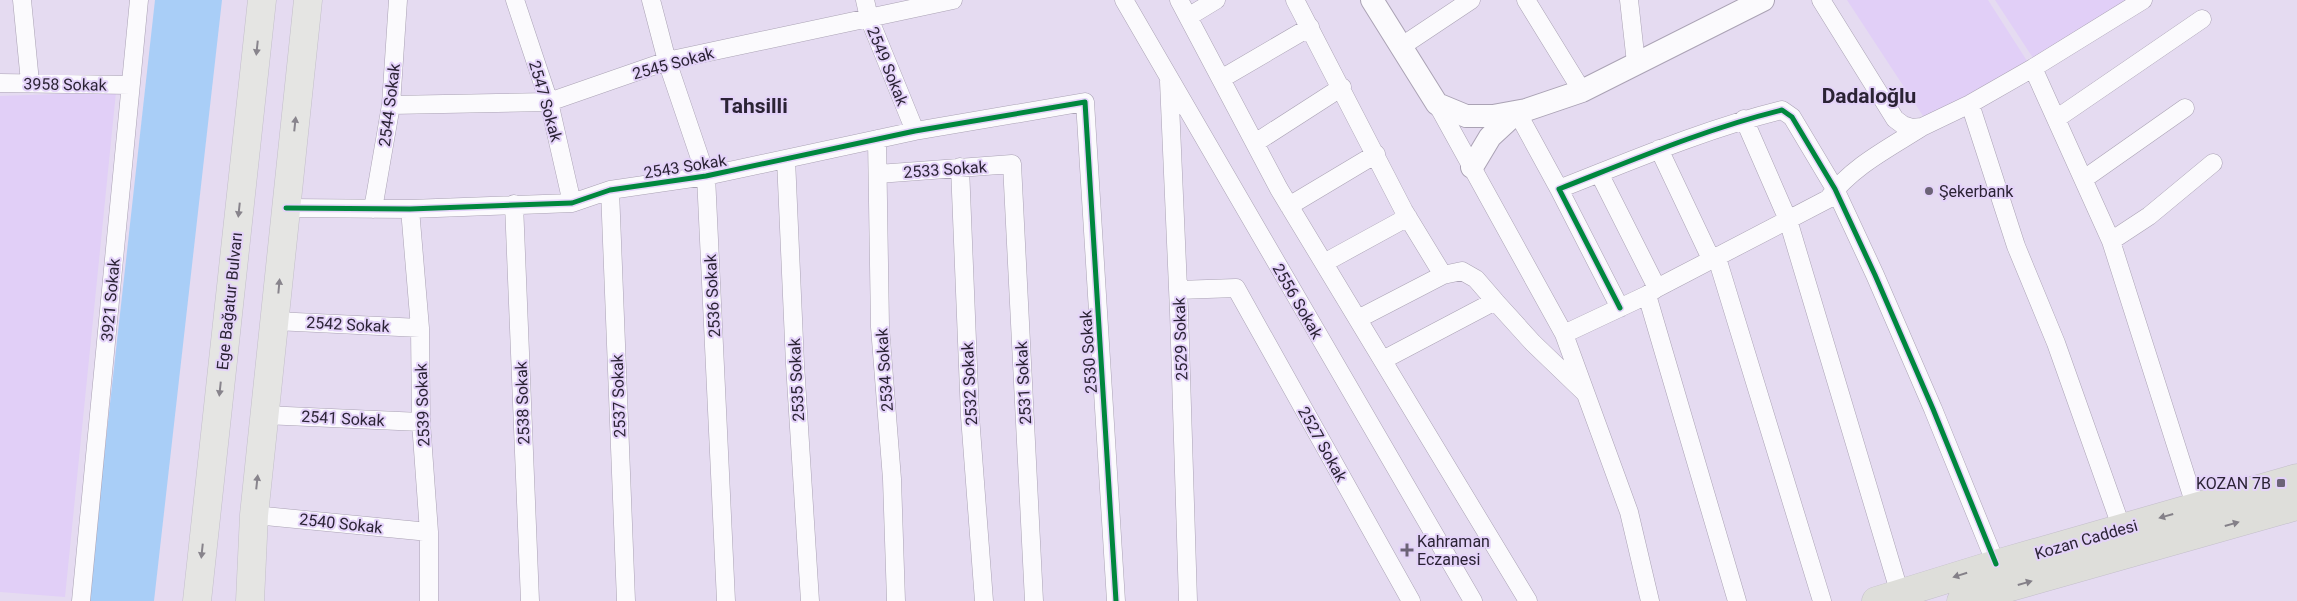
<svg xmlns="http://www.w3.org/2000/svg" width="2297" height="601" font-family="Roboto,sans-serif">
  <rect width="100%" height="100%" fill="#e5dbf1"/>
  <path fill="#e1cff7" d="M1847 0H1988L2029 64 1932 121 1923 116Z
    M1995 0H2126L2128 11 2035 61Z
    M116 92 65 597 0 592V96Z"/>
  <path fill="#a9cef7" d="M155 0H222L154 601H88Z"/>
  <g fill="none" stroke-linecap="round" stroke-linejoin="round">
    <defs>
      <path id="minor" d="M22 0 30 82
        M515 0 549 102 572 203
        M651 0 667 61 706 176 726 601
        M865 0 869 18 915 131
        M1124 0 1473 601
        M1179 0 1279 189 1528 601
        M1295 0 1404 211 1443 275 1358 319
        M1526 0 1582 91
        M1629 0 1636 63
        M1821 0 1895 119 1903 125 1912 128 1922 127 1970 104 2033 68 2143 0
        M1188 17 1216 0
        M1402 46 1471 0
        M2033 68 2111 241 2196 508
        M1221 79 1310 27
        M1169 81 1179 311 1188 601
        M0 83 130 85
        M1437 104 1564 334 1629 512 1650 601
        M1970 104 2016 246 2056 343 2122 529
        M391 105 549 102 667 61 953 0
        M1517 112 1559 189
        M1744 119 1788 220 1900 594
        M2056 119 2202 19
        M877 139 880 327 892 479 896 601
        M1255 143 1342 87
        M1659 149 1712 261
        M786 159 795 364 810 601
        M960 167 970 416 984 601
        M1599 173 1657 288
        M878 174 1012 164 1034 601
        M2084 179 2185 108
        M610 190 626 601
        M514 204 530 601
        M1289 206 1376 154
        M286 208 410 209 572 203 610 190 706 176 915 131 1085 102 1116 601
        M373 209 391 105 398 0
        M410 209 420 328 421 422 429 532V601
        M2111 241 2149 216 2213 163
        M1717 258 1822 601
        M1324 263 1408 217
        M1443 275 1462 271 1476 279 1495 301
        M1178 290 1236 288 1411 601
        M1647 295 1737 601
        M1620 308 1559 189C1633 160 1705 129 1782 110L1792 117 1835 189 1875 275 1933 409 1996 564
        M275 321 420 328
        M1564 334 1647 295 1657 288 1828 199C1851 167 1889 148 1922 127
        M1383 360 1495 301 1533 343 1584 392
        M264 415 421 422
        M254 515 429 532
        M81 601 139 0"/>
      <path id="tertiary" d="M1372 0 1437 104 1466 116H1493L1526 110 1582 91 1763 0
        M1472 167 1490 137 1517 112"/>
      <path id="primary" d="M197 601 262 0
        M250 601 254 515 308 0"/>
      <path id="trunk" d="M1876 601 1996 564 2297 478
        M1961 601 2297 506"/>
    </defs>
    <use href="#minor" stroke="#aaa2b4" stroke-width="19"/>
    <use href="#tertiary" stroke="#aaa2b4" stroke-width="24"/>
    <use href="#primary" stroke="#c3beca" stroke-width="29"/>
    <use href="#trunk" stroke="#c3beca" stroke-width="29"/>
    <use href="#minor" stroke="#fbfafd" stroke-width="18"/>
    <use href="#tertiary" stroke="#fbfafd" stroke-width="22"/>
    <use href="#primary" stroke="#e5e5e3" stroke-width="28"/>
    <use href="#trunk" stroke="#dededa" stroke-width="28"/>
    <defs>
      <path id="cycleway" d="M286 208 410 209 572 203 610 190 706 176 915 131 1085 102 1116 601
        M1620 308 1559 189C1633 160 1705 129 1782 110L1792 117 1835 189 1875 275 1933 409 1996 564"/>
    </defs>
    <use href="#cycleway" stroke="#e4d3f9" stroke-width="8"/>
    <use href="#cycleway" stroke="#00873e" stroke-width="5"/>
  </g>
  <defs><path id="oneway-solid" d="M-6-.8H1V-3.2L6.5 0L1 3.2V.8H-6Z" transform="scale(1.25)"/></defs>
  <g fill="#88848c">
    <use href="#oneway-solid" transform="translate(257 48) rotate(96)"/>
    <use href="#oneway-solid" transform="translate(295 124) rotate(-84)"/>
    <use href="#oneway-solid" transform="translate(239 210) rotate(96)"/>
    <use href="#oneway-solid" transform="translate(279 286) rotate(-85)"/>
    <use href="#oneway-solid" transform="translate(220 389) rotate(96)"/>
    <use href="#oneway-solid" transform="translate(257 482) rotate(-84)"/>
    <use href="#oneway-solid" transform="translate(202 551) rotate(96)"/>
  </g>
  <g fill="#848088">
    <use href="#oneway-solid" transform="translate(2166 516) rotate(164)"/>
    <use href="#oneway-solid" transform="translate(2232 524) rotate(-16)"/>
    <use href="#oneway-solid" transform="translate(1960 575) rotate(163)"/>
    <use href="#oneway-solid" transform="translate(2025 583) rotate(-16)"/>
  </g>
  <g fill="#6c6377" stroke="#e4d3f9" stroke-width="2">
    <circle cx="1929" cy="191" r="5"/>
    <rect x="2276" y="478" width="10" height="10" rx="2.5"/>
    <path d="M1404.5 542.5h5v5h5v5h-5v5h-5v-5h-5v-5h5z"/>
  </g>
  <g text-anchor="middle" stroke-width="4" stroke-linejoin="round" paint-order="stroke">
    <g font-size="16" fill="#2b2335" stroke="#e4d3f9">
      <text transform="translate(673 63) rotate(-15)" y="6">2545 Sokak</text>
      <text transform="translate(888 66) rotate(68)" y="6">2549 Sokak</text>
      <text transform="translate(65 84) rotate(1)" y="6">3958 Sokak</text>
      <text transform="translate(546 101) rotate(74)" y="6">2547 Sokak</text>
      <text transform="translate(389 105) rotate(-83)" y="6">2544 Sokak</text>
      <text transform="translate(685 166) rotate(-9)" y="6">2543 Sokak</text>
      <text transform="translate(945 169) rotate(-4)" y="6">2533 Sokak</text>
      <text transform="translate(712 296) rotate(-93)" y="6">2536 Sokak</text>
      <text transform="translate(110 300) rotate(-85)" y="6">3921 Sokak</text>
      <text transform="translate(229 301) rotate(-84)" y="6">Ege Bağatur Bulvarı</text>
      <text transform="translate(1298 301) rotate(60)" y="6">2556 Sokak</text>
      <text transform="translate(348 324) rotate(3)" y="6">2542 Sokak</text>
      <text transform="translate(1180 339) rotate(-92)" y="6">2529 Sokak</text>
      <text transform="translate(1088 352) rotate(-94)" y="6">2530 Sokak</text>
      <text transform="translate(884 370) rotate(-94)" y="6">2534 Sokak</text>
      <text transform="translate(796 380) rotate(-93)" y="6">2535 Sokak</text>
      <text transform="translate(1023 383) rotate(-93)" y="6">2531 Sokak</text>
      <text transform="translate(969 384) rotate(-93)" y="6">2532 Sokak</text>
      <text transform="translate(618 396) rotate(-92)" y="6">2537 Sokak</text>
      <text transform="translate(522 403) rotate(-92)" y="6">2538 Sokak</text>
      <text transform="translate(422 405) rotate(-92)" y="6">2539 Sokak</text>
      <text transform="translate(343 418) rotate(3)" y="6">2541 Sokak</text>
      <text transform="translate(1323 444) rotate(61)" y="6">2527 Sokak</text>
      <text transform="translate(341 523) rotate(6)" y="6">2540 Sokak</text>
      <text transform="translate(2086 539) rotate(-16)" y="6">Kozan Caddesi</text>
    </g>
    <g font-size="16" fill="#2b2335" stroke="#e4d3f9" text-anchor="start">
      <text x="1939" y="197">Şekerbank</text>
      <text x="2271" y="489" text-anchor="end">KOZAN 7B</text>
      <text x="1417" y="547">Kahraman<tspan x="1417" dy="18">Eczanesi</tspan></text>
    </g>
    <g font-size="21" font-weight="bold" fill="#2b2335" stroke="#e4d3f9">
      <text x="1869" y="103">Dadaloğlu</text>
      <text x="754" y="113">Tahsilli</text>
    </g>
  </g>
</svg>
